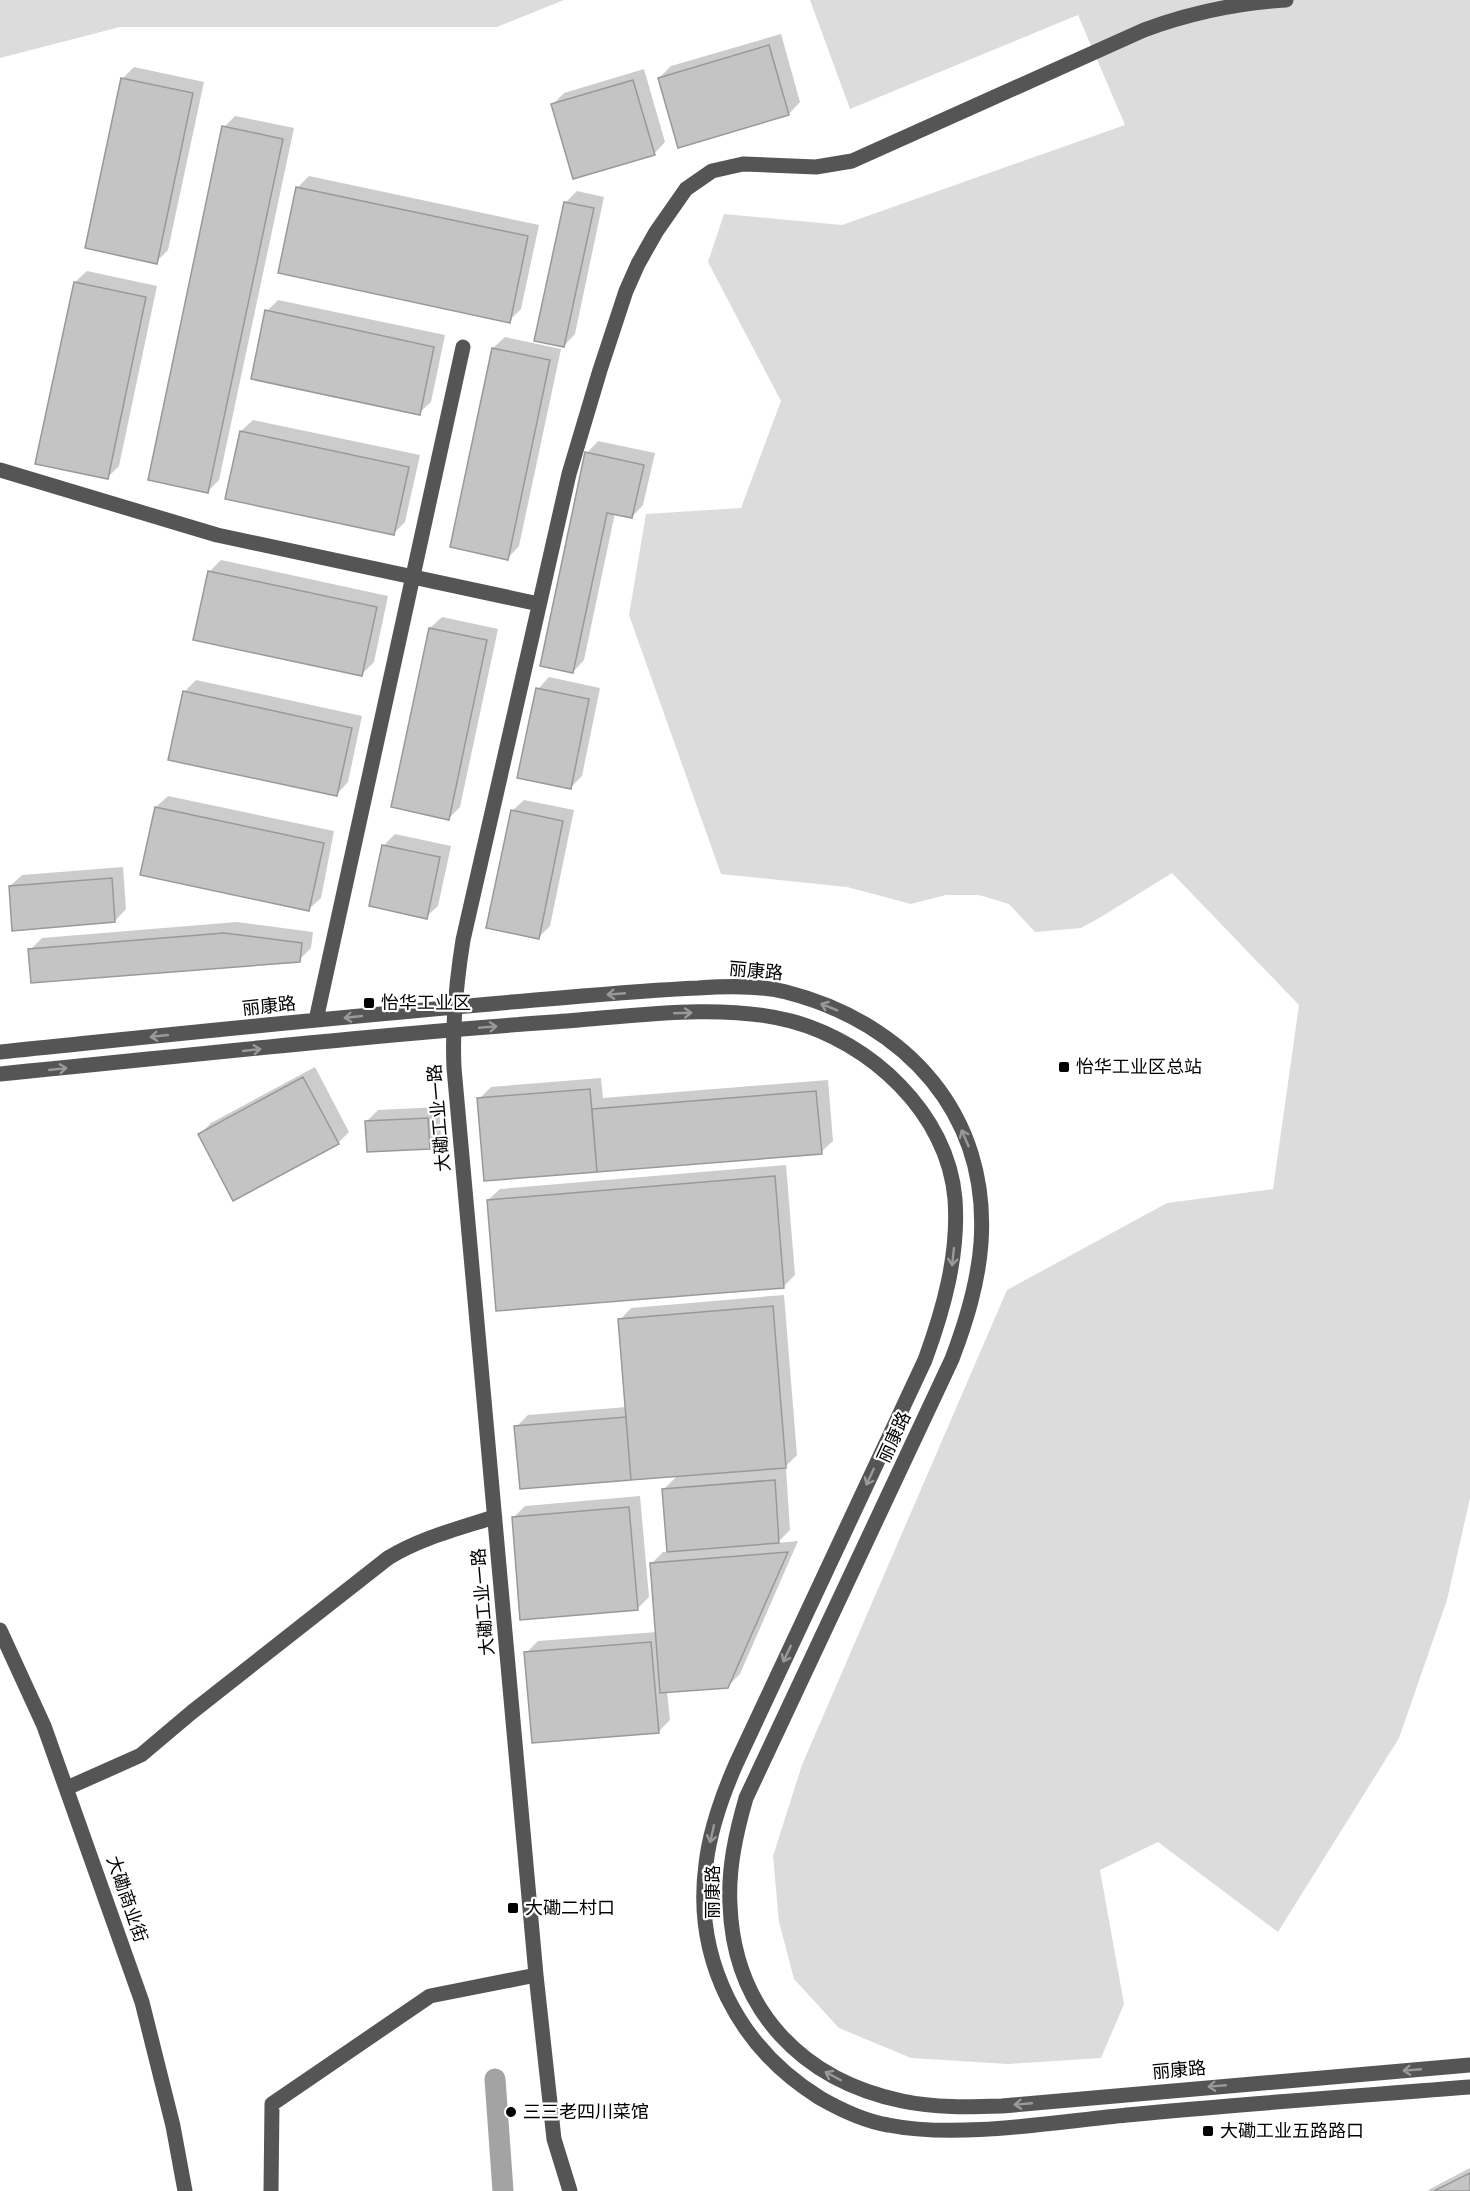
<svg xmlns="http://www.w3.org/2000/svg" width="1470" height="2191" font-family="'Fira Sans Condensed','Noto Sans SC',sans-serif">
  <rect width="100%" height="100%" fill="#fff"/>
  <path fill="#dcdcdc" d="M0 0H564L497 27H120L0 58Z
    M810 0H1470V1498L1447 1600 1399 1738 1278 1932 1158 1842 1100 1870 1124 2004 1101 2058 1008 2064 911 2058 839 2028 794 1979 779 1922 773 1856 802 1765 1007 1290 1167 1203 1273 1189 1299 1005 1172 873 1101 917 1081 928 1035 932 1009 904 979 895H946L911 904 847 887 721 874 629 615 646 514 741 508 781 401 708 262 724 214 842 225 1125 125 1078 15 850 109Z"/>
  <path fill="#0003" d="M781 34 800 102 789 114 659 78 671 66Z
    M134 67 204 82 168 250 156 262 122 79Z
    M644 69 665 142 654 154 553 104 564 93Z
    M235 116 294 128 219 480 208 491 224 127Z
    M309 176 539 225 521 309 509 321 280 272 298 187Z
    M577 191 604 197 575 334 564 346 565 203Z
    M87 271 157 286 119 466 107 478 75 282Z
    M278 300 445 335 431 402 419 413 267 311Z
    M505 337 561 349 519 546 508 558 493 348Z
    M253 420 420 455 405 522 394 533 241 431Z
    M598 441 655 453 643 505 632 517 615 513 584 660 573 672 587 453Z
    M221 560 388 596 374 662 362 674 209 572Z
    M442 617 498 629 460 807 449 818 430 628Z
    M549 677 600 688 582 776 570 788 538 689Z
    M196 680 362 716 348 782 337 794 184 692Z
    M168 796 334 831 321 898 309 909 156 807Z
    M524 800 574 810 550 926 538 938 512 811Z
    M395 834 451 846 438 906 426 917 383 846Z
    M123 867 126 909 115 921 10 886 22 875Z
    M237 922 313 932 311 948 299 960 30 950 42 938Z
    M315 1067 349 1132 338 1143 200 1134 211 1123Z
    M601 1078 603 1098 828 1080 833 1141 821 1152 486 1179 479 1099 491 1087Z
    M439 1107 441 1136 429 1147 366 1122 378 1110Z
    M786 1165 795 1275 784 1286 488 1200 500 1189Z
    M784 1295 797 1455 783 1469H786L790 1530 777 1543 798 1541 740 1674 728 1686 667 1691 670 1720 658 1732 526 1653 538 1641 657 1632 651 1564 663 1552H669L664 1489 678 1475 516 1427 528 1415 627 1407 620 1320 631 1308Z
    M640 1496 649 1597 637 1609 514 1517 525 1506Z
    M1470 2168V2191H1428L1430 2189Z"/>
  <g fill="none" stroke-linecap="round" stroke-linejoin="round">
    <path stroke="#a3a3a3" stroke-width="21" d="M495 2079 503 2191"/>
  </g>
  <path fill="#c4c4c4" stroke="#999" stroke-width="1.5" d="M769 45 789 115 678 148 658 78Z
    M121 78 193 93 157 264 85 248Z
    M633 80 655 155 573 179 551 104Z
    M222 126 283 139 208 493 148 480Z
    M296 187 528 236 510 323 278 273Z
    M564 202 594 208 564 347 534 341Z
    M74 282 146 297 108 479 35 464Z
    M265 310 434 347 420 415 251 379Z
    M492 348 550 360 508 560 450 547Z
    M240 431 409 467 394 535 225 499Z
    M585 452 644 465 632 518 607 513 573 673 540 666Z
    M208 571 377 607 362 676 193 640Z
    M429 628 487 640 449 820 391 807Z
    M536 688 589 699 571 789 517 778Z
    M183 691 352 728 337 796 168 760Z
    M155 807 324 843 309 911 140 875Z
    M511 810 563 821 539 939 486 928Z
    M382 845 440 857 427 919 369 906Z
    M112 878 115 922 12 931 9 886Z
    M224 933 302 943 300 962 31 983 28 949Z
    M303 1077 339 1144 233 1201 198 1134Z
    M590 1089 597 1172 484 1181 477 1098Z
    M816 1091 822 1154 597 1172 592 1109Z
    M428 1118 430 1149 367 1152 365 1121Z
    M775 1176 784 1288 496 1311 487 1200Z
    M773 1306 786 1468 631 1480 618 1319Z
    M626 1417 631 1480 520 1489 514 1426Z
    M775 1480 779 1543 667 1552 662 1489Z
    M629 1507 638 1610 520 1620 512 1517Z
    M788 1552 728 1688 660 1693 650 1563Z
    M651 1642 659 1733 532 1743 524 1652Z
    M1470 2173V2191H1434Z"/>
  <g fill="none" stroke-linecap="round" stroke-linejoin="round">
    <path stroke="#555" stroke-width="15" d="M0 470 217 535 539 604
      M316 1020 463 347
      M0 1052C186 1033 373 1013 560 998 606 994 652 990 698 988 727 986 758 985 786 992 907 1023 990 1115 981 1243 978 1284 966 1322 952 1359L746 1798C736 1833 728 1868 730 1905 734 2010 802 2080 902 2101 935 2108 969 2107 1002 2106L1470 2065
      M0 1074C184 1056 369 1035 553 1022 627 1017 719 1002 791 1021 870 1042 948 1113 955 1199 959 1254 944 1308 925 1360L736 1764C722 1796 710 1829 706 1864 693 1960 739 2048 820 2098 841 2110 864 2121 888 2125 958 2139 1054 2122 1127 2115 1241 2104 1356 2096 1470 2087
      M0 1630 44 1726 142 2002 173 2126 185 2191
      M67 1788 141 1755 192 1712 388 1558C421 1538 457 1529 494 1517
      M271 2191 272 2104 430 1996 536 1975
      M570 2191 554 2139 536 1975 454 1068C452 1024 456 984 463 940L569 474 600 370 626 291 638 264 656 232 686 189 712 171 743 164 816 167 852 161 1144 30C1190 13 1236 3 1286 0"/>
  </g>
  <defs><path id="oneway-shaft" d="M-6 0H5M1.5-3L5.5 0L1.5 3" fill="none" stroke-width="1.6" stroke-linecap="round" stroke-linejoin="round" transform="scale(1.5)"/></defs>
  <g stroke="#999">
    <use href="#oneway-shaft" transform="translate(616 994) rotate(175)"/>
    <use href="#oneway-shaft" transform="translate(829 1007) rotate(-158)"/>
    <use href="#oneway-shaft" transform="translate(683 1013) rotate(-2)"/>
    <use href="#oneway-shaft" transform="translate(353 1017) rotate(174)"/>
    <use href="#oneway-shaft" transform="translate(488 1027) rotate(-5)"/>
    <use href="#oneway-shaft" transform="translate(159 1036) rotate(174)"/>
    <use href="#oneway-shaft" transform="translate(252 1050) rotate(-6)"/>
    <use href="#oneway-shaft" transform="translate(58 1069) rotate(-6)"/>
    <use href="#oneway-shaft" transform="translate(965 1138) rotate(-113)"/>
    <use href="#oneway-shaft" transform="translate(953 1257) rotate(96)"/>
    <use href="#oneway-shaft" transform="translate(870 1477) rotate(115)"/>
    <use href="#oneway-shaft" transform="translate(787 1654) rotate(115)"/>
    <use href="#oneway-shaft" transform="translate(712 1834) rotate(103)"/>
    <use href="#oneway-shaft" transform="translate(1412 2070) rotate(175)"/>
    <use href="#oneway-shaft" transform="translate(833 2076) rotate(-152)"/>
    <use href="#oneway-shaft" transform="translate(1217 2086) rotate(175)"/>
    <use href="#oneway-shaft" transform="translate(1023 2104) rotate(175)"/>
  </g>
  <g fill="#000" stroke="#fff" stroke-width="2">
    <rect x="363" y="997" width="12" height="12" rx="3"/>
    <rect x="1058" y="1061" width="12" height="12" rx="3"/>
    <rect x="507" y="1902" width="12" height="12" rx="3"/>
    <circle cx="511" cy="2112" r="6"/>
    <rect x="1202" y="2125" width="12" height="12" rx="3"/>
  </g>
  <g text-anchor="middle" stroke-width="4.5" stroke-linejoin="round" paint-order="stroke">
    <g font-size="18" fill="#000" stroke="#fff">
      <text transform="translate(756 971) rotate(5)" y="6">丽康路</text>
      <text transform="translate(269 1006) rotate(-6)" y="6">丽康路</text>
      <text transform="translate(439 1118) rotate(-95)" y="6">大磡工业一路</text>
      <text transform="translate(894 1437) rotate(-65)" y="6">丽康路</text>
      <text transform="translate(483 1602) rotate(-95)" y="6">大磡工业一路</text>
      <text transform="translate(713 1892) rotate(-90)" y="6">丽康路</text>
      <text transform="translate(127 1899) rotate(71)" y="6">大磡商业街</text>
      <text transform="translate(1179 2070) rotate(-5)" y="6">丽康路</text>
    </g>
    <g font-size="18" fill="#000" stroke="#fff" text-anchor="start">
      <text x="381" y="1009">怡华工业区</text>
      <text x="1076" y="1073">怡华工业区总站</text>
      <text x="525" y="1914">大磡二村口</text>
      <text x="523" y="2118">三三老四川菜馆</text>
      <text x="1220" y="2137">大磡工业五路路口</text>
    </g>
  </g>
</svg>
